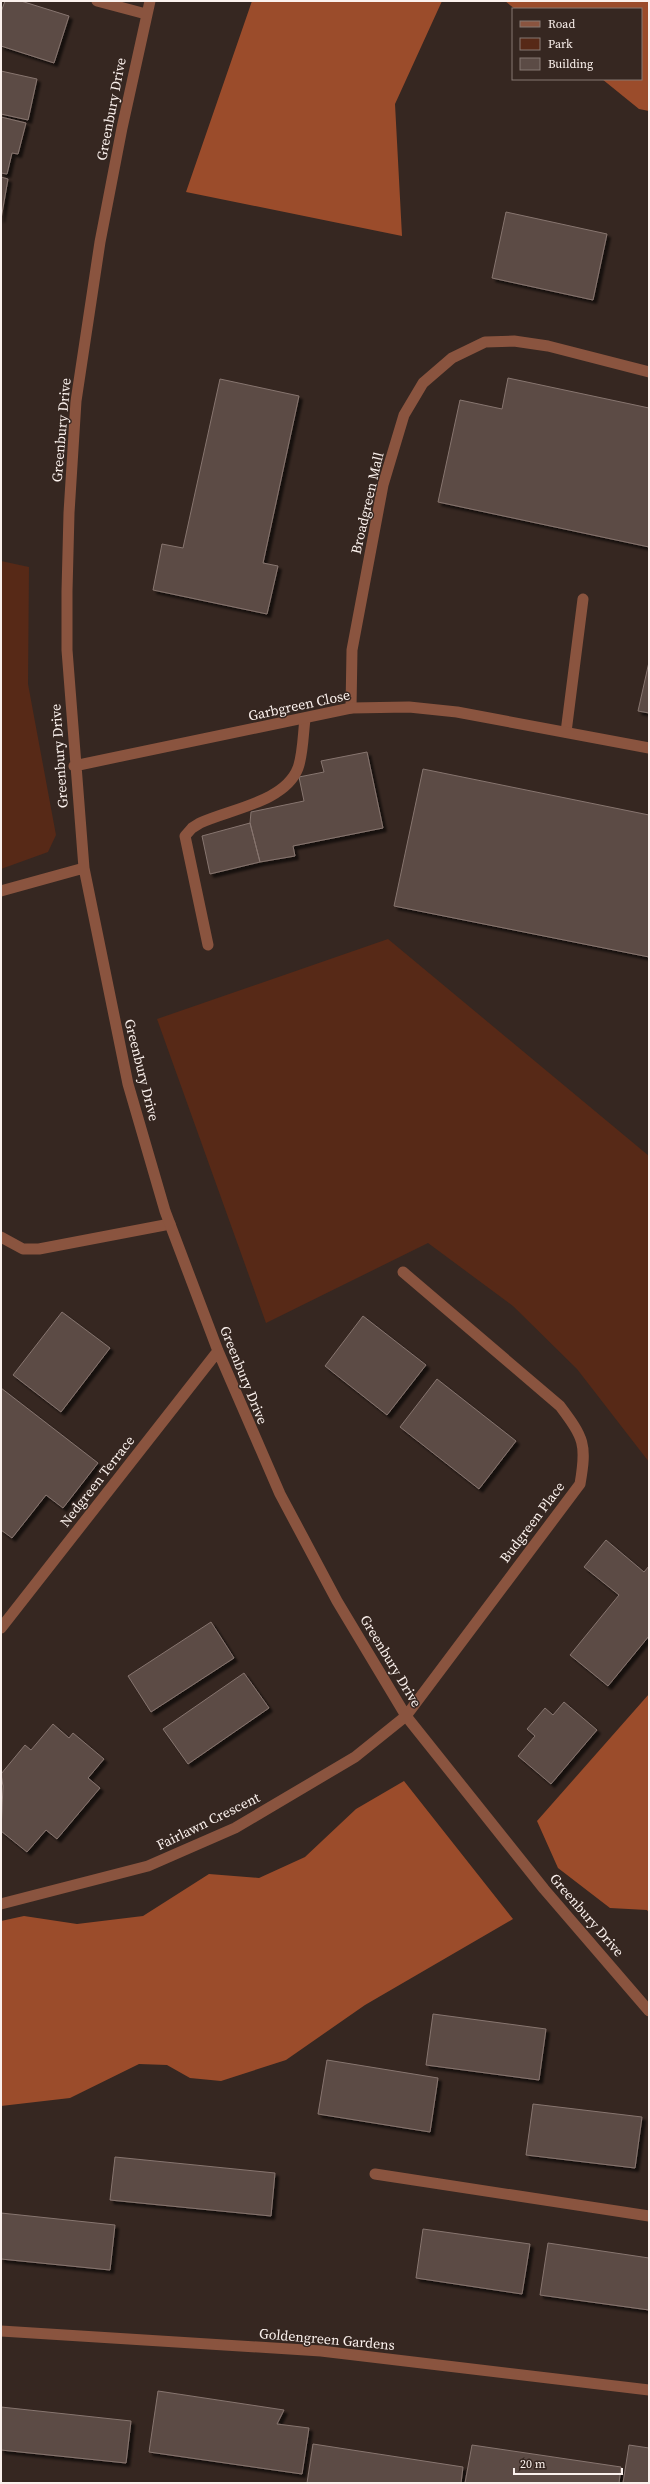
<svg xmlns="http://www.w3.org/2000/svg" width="650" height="2484" font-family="'Source Serif 4',serif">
  <defs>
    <filter id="shadow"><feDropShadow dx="3.5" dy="3.5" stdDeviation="1" flood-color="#0009"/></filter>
  </defs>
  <rect width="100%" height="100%" fill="#362721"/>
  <path fill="#572917" d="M1 561 29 567 28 684 56 835 48 852 1 869Z
    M388 939 649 1156V1462L577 1369 513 1306 428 1243 266 1323 157 1019Z"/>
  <path fill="#9b4c2b" d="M252 1H442L395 104 402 236 186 192Z
    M505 1H649V111L639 109 602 79H641V9H515Z
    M649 1694V1913L647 1910 610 1908 558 1868 537 1821Z
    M404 1781 513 1919 365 2005 286 2060 221 2081 190 2078 167 2065 139 2064 70 2098 1 2106V1921L24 1916 77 1924 143 1916 209 1874 259 1878 305 1857 356 1809Z"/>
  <path fill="#5b4b45" stroke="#87756f" filter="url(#shadow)" d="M5 1H21L69 16 54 63 1 46V12Z
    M1 71 37 79 28 120 1 114Z
    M1 117 26 123 18 154 12 153 7 174 1 173Z
    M1 177 8 179 1 219Z
    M506 212 607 234 593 300 492 278Z
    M508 378 649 408V547L438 502 460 400 502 409Z
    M220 379 299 396 263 563 278 566 267 614 153 590 162 544 183 548Z
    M649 662V713L638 711Z
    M367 752 383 828 293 846 295 856 260 862 250 823 251 812 304 801 299 777 324 772 321 761Z
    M423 769 649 815V957L394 906Z
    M250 823 260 862 210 874 202 836Z
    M62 1312 110 1348 61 1412 13 1375Z
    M363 1316 426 1365 387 1415 325 1366Z
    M437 1379 516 1441 479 1489 400 1427Z
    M1 1388 98 1463 63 1508 46 1495 12 1538 1 1530Z
    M606 1540 644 1572 649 1566V1636L608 1686 570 1655 619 1595 584 1567Z
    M211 1622 234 1658 151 1712 128 1676Z
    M244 1673 269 1708 188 1764 163 1729Z
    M564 1702 597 1730 551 1784 518 1756 535 1736 527 1729 545 1708 553 1715Z
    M53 1724 69 1738 73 1733 104 1759 88 1778 100 1788 57 1839 46 1830 27 1852 1 1831 3 1786 1 1774 25 1745 31 1750Z
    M433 2014 546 2029 539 2080 426 2065Z
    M327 2060 438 2078 430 2132 318 2114Z
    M533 2104 642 2117 635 2168 526 2155Z
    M115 2157 275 2173 271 2216 110 2200Z
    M1 2213 115 2225 110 2270 1 2259Z
    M423 2229 530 2244 522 2294 416 2278Z
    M548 2243 649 2258V2310L540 2295Z
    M158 2391 284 2410 277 2424 309 2428 302 2474 149 2452Z
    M1 2407 131 2421 126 2463 1 2450Z
    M313 2444 463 2467 461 2483H307Z
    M472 2445 621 2467 619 2483H465Z
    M629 2445 649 2448V2483H623Z"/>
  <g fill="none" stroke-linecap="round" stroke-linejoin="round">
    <path stroke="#8a543f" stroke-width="11" d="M351 708 352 650 383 485 404 415 423 383 452 358 485 342 514 341 548 346 649 372
      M566 732 583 599
      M208 945 185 836 192 828 200 823C230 809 285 802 298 768 303 754 303 735 305 719
      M1 1237 23 1249H39L170 1224"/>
    <path stroke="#8a543f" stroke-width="11" d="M97 1 146 14
      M150 1 122 128 100 242 76 401 69 513 67 591V650L84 868 128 1084 165 1211 218 1351 280 1494 337 1601 406 1716 544 1889 649 2011
      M74 766 351 708 409 707 457 712 649 748
      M1 891 84 868
      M1 1628 218 1351
      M1 1904 148 1866 235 1828 355 1757 406 1716 580 1484C587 1444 584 1438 560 1406L403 1272
      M375 2174 649 2216
      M1 2331 321 2351 649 2390"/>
  </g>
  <g text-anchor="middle" stroke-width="3" stroke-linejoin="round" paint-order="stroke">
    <g font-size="14" fill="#fbf1ed" stroke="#362721">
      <text transform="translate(111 109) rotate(-79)" y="5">Greenbury Drive</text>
      <text transform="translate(61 430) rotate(-85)" y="5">Greenbury Drive</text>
      <text transform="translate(367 503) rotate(-77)" y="5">Broadgreen Mall</text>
      <text transform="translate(299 705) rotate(-12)" y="5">Garbgreen Close</text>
      <text transform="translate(59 756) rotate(-94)" y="5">Greenbury Drive</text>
      <text transform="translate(142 1070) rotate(76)" y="5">Greenbury Drive</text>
      <text transform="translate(244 1375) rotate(68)" y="5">Greenbury Drive</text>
      <text transform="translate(97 1481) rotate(-52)" y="5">Nedgreen Terrace</text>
      <text transform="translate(532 1522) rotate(-53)" y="5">Budgreen Place</text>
      <text transform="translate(391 1661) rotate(59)" y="5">Greenbury Drive</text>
      <text transform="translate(208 1821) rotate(-26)" y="5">Fairlawn Crescent</text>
      <text transform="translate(587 1915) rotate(49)" y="5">Greenbury Drive</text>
      <text transform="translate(327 2339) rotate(5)" y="5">Goldengreen Gardens</text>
    </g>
  </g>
  <rect width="650" height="2484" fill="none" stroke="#fbf1ed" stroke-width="4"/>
  <rect x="512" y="8" width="130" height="72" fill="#362721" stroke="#857873"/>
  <rect x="520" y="21" width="20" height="6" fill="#8a543f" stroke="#857873"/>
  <text x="548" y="28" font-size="12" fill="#fbf1ed">Road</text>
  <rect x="520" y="38" width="20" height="12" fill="#572917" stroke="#857873"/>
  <text x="548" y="48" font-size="12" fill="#fbf1ed">Park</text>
  <rect x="520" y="58" width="20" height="12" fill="#5b4b45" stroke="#857873"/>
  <text x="548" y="68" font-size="12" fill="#fbf1ed">Building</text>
  <path d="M514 2468v6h108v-6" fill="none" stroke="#fbf1ed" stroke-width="2"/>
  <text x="520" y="2468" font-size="12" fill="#fbf1ed" stroke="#362721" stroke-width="3" paint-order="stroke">20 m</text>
</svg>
